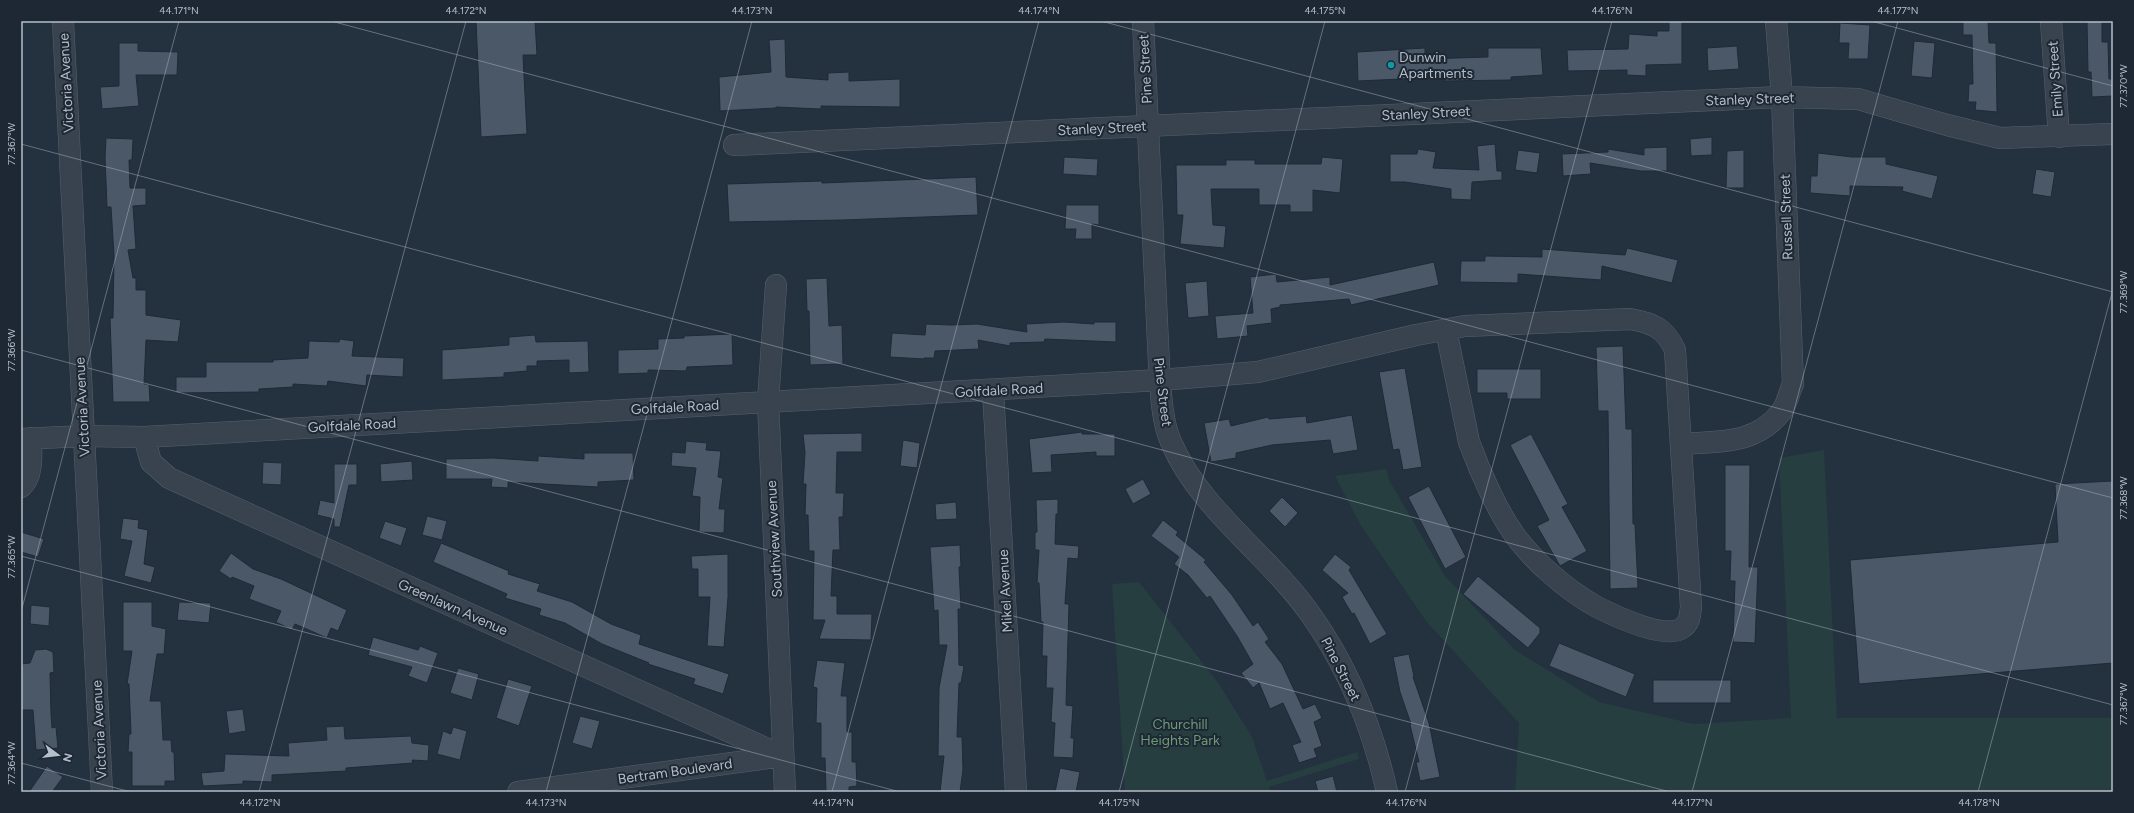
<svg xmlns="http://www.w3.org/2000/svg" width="2134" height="813" font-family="Figtree,sans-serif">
  <rect width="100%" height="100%" fill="#24313f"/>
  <path fill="#263e40" d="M1824 450 1837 718H2113V792H1515L1519 723 1426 621 1360 524 1335 476 1387 469 1389 480 1445 576 1515 650 1599 702 1694 724 1791 718 1779 458Z
    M1139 582 1217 681 1252 737 1267 781 1357 752 1359 759 1269 787 1270 792H1125L1112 584Z"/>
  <path fill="#4a5868" stroke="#1f2a36" d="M476 21H535L537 55H523L527 134 481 137Z
    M1669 21H1682V64L1646 65V76L1627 75V70L1568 71 1567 50 1628 49 1629 34 1657 36V31H1669Z
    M1963 21H1988L1989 43H1996L1997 112 1975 110 1976 102H1968L1969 84H1973L1972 35H1963Z
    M2087 21H2102V42H2108L2109 79H2113V96L2092 97 2091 72H2088Z
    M1840 23 1870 25 1868 59H1848L1849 43H1839Z
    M785 39 786 77 828 80V73L849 72V81L900 79V107L821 106V109L776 107V108L720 111 719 77 771 72 769 40Z
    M1914 41 1935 43 1932 78 1911 76Z
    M119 43H138V51L178 52 177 75H136L139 106 102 109 100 87 119 86Z
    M1737 46 1739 69 1708 71 1707 48Z
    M1425 48V59L1488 57V48H1541L1543 75 1511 77V80L1445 81 1444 77 1358 81 1357 52Z
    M1712 137V155L1691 156 1690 139Z
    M106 138 133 139 132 160H129L130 188H146V205L133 206 136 249 128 250 133 278H136V290H146V315L181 320 178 342 146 340 144 384H149L150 402H113L110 318H113L114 256 111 207H107L105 157Z
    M1495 144 1497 171H1502V180L1472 182 1471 200 1451 199V189L1405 182H1390V154H1417L1418 149 1436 152 1433 168 1479 170 1477 146Z
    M1667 147V171H1641L1590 163 1591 174 1563 176 1562 154 1608 152V149L1644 155V148Z
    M1518 150 1540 153 1537 173 1515 170Z
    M1744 150V188H1726L1727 151Z
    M1818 153 1852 157H1886V164L1938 176 1932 199 1902 191 1903 187 1850 186V196L1810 193 1811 176H1817Z
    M1064 157 1098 159 1097 176 1063 174Z
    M1322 157 1343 159 1340 193 1313 190V212H1290V205H1259V189H1211L1213 225 1226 226 1224 248 1180 244 1183 215H1177L1176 165H1226V160H1255V164H1321Z
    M2036 169 2055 172 2051 197 2032 194Z
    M976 177 978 215 842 220 729 222 727 184 822 181V183Z
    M1066 205H1099V225L1092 224V239H1075L1076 229H1065Z
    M1627 248 1678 260 1672 283 1602 266 1601 280 1518 274V283L1460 282 1461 261H1485V256L1542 257V249L1625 255Z
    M1434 262 1439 285 1351 305 1349 299 1280 305V307L1271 309 1272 323 1247 326 1248 336 1217 339 1215 316 1253 313 1250 277 1276 274 1277 282 1330 277V285Z
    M827 278 829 326 842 325 843 364 810 365 809 311H807L806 279Z
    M1207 281 1209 316 1188 318 1185 283Z
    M1064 322 1094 324V322H1116V342L1045 339 1044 342 1010 343V346L978 340 979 349 935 351 934 358H924V359L890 357 892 333 925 335 926 324 951 325 977 324 1027 332 1026 324Z
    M732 334 733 365 687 367 686 371 648 370V373L618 374V350L658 349V339L684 338V336Z
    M535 335 536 342 588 341 589 372 569 373V360L537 361V366H527V371L504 373V377L442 380V350L509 345V337Z
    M340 339 354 341 352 356 404 358 403 377 367 375 366 386 328 381 327 386 293 384V387L259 389V392L176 393V377H206V362H273V360L308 358 309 341 339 342Z
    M1623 346 1626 429H1632L1633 524H1635L1638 588 1610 589 1608 411H1598L1596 347Z
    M1405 368 1422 467 1403 470 1399 449 1393 450 1379 372Z
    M1477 369H1541V399H1507V393H1477Z
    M1352 415 1358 450 1333 454 1330 440 1272 445 1236 453V458L1211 462 1204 423 1229 419 1231 426 1268 417 1269 419 1306 416 1307 423Z
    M1082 432V434H1115V456H1096V452L1051 455 1052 472 1032 473 1029 439Z
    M862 433V452H837L836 493H844L843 517H839L840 550H833L831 596H837V614H872L871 640 819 639 825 620H813L814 551H809L808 515H805L806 484H803L805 453 803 434Z
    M1531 434 1568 504 1562 507 1587 551 1560 566 1537 526 1549 520 1510 445Z
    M903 440 920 443 917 468 900 466Z
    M686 441 707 443 706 450 721 451 718 477 723 478 719 509H725L724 533 699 532 700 497 692 496 696 468 671 466 672 452 685 453Z
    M584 453H633L634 480 598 482V487L508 482V488L491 487 492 479H446V459L493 458 538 461V456L584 459Z
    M412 461 413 480 381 482 380 464Z
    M263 462 282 463 281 485 262 484Z
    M334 464H357V485H349L340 527H334V519L317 515 320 500 334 503Z
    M1725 465H1750L1749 567H1758L1755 643 1733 642 1735 581H1730L1731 551H1725Z
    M1143 479 1151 494 1133 504 1125 489Z
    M2113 481V663L1859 684 1850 560 2058 542 2055 484Z
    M1429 486 1466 557 1445 569 1408 497Z
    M1282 497 1298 513 1285 527 1269 511Z
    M1058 499V514H1056L1055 544 1079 546 1078 559 1068 558 1065 604H1069L1066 705 1073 706 1071 738H1074L1073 758 1053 757 1055 723 1051 722 1053 688H1046L1047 656H1042L1043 622H1041L1039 583H1037L1039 550H1035V532H1037L1036 500Z
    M956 502 957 519 936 520 935 504Z
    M427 516 447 521 442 540 422 535Z
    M123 518 139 520 138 528 148 530 144 564 155 567 151 583 124 576 132 541 120 539Z
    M1163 520 1178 532 1176 535 1206 560 1204 562 1232 595 1253 626 1258 622 1269 639 1265 642 1282 664 1303 709 1315 704 1322 718 1314 722 1322 746 1314 749 1317 757 1299 763 1292 745 1301 742 1283 703 1270 709 1259 683 1253 688 1241 673 1253 664 1237 636 1210 596 1207 598 1188 575 1174 564 1179 557 1151 536Z
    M385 521 407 528 401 546 379 538Z
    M21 532 44 539 38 557 21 552Z
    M441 543 509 571 508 574 540 584 537 591 572 602 611 624 641 635 639 644 729 674 723 694 693 684 695 679 648 664 649 663 602 644 565 623 539 615 541 609 505 598 507 594 433 562Z
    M960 545 961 567H959L961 609H958L959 665 964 666 961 683H959L957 737H962L963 770 960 792H940L944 756H938L939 688 947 645H939L938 610 934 611 930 547Z
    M231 553 253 569 281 579 347 610 338 631 331 628 327 638 295 624 292 630 276 622 281 611 249 599 254 586 232 577 231 579 219 571Z
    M728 554V597L724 647 707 646 710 597H698V569H692L691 556Z
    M1335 554 1351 567 1349 570 1387 634 1370 644 1354 613 1352 614 1342 597 1348 593 1322 570Z
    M1478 576 1540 628V633L1528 648 1463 594Z
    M123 602H152V626L166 629 164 654H157L150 701H161L163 740H171L172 752H174L175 781H165V786H132V752H128L129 734H131L129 684H127L132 651H123Z
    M179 602 211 603 209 623 177 620Z
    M31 605 50 607 49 626 30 624Z
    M373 637 418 650 420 646 438 653 427 683 408 676 412 667 368 655Z
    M1559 643 1635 674 1626 697 1549 666Z
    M46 649 53 652 54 672 50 673 51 714 52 728 56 727 58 748 36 750 33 710H21V664L30 663 35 650Z
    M1409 654 1414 676 1413 677 1429 723 1440 777 1420 781 1416 762H1419L1410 725 1411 724 1400 692 1393 657Z
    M817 660 845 663 841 696H847V732H852V762H856L857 786 849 787V792H826L825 758H821V723H816L817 688 813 687Z
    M458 668 479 674 472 700 450 693Z
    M508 679 532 686 519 726 496 718Z
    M1653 680H1731V703H1653Z
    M243 709 246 731 229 734 226 711Z
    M580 716 600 721 592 749 572 743Z
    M344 726 345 739 411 736 412 743 429 745 428 761 412 760 413 763 346 768V771L272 775V782L243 781V784L203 786 201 773 224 771 225 754 289 756 288 743 327 740 326 727Z
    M453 727 467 731 460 760 437 754 443 731 451 734Z
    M47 766 63 777 52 792H29Z
    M1060 768 1080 772 1076 792H1055Z
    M1333 776 1337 792H1318L1315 781Z"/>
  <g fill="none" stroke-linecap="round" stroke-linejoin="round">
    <defs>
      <path id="minor" d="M63 21 102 792
        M1143 21 1159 365C1161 390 1161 419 1171 442 1199 509 1270 556 1311 615 1349 669 1373 729 1387 792
        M2051 21 2059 137
        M734 145 1782 97 1858 99 1947 125 2000 138 2113 134
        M776 285 768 401 785 792
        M993 391 1016 792
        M144 437 151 462 169 478 783 756
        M21 439 84 436 144 437 1160 380 1258 372 1416 335C1432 332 1449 329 1465 326L1630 319C1653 323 1665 328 1675 350L1691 607C1690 615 1690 623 1682 628 1666 641 1613 615 1597 607 1581 598 1563 585 1550 573 1539 564 1529 553 1520 542 1500 518 1480 472 1469 442L1446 330
        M1681 444C1719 441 1755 445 1781 412 1787 405 1789 392 1793 384L1782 97 1776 21
        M21 487C34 476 31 453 31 438
        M518 792 783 756"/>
    </defs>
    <use href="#minor" stroke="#56616d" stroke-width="22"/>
    <use href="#minor" stroke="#39434f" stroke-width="21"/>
  </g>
  <path fill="none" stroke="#b5beca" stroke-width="1" stroke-opacity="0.45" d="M331 21 2113 498M1101 21 2113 292M1871 21 2113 86M21 144 2113 705M21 350 1670 792M21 556 900 792M21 612 179 21M21 763 131 792M259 792 466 21M546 792 752 21M832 792 1039 21M1119 792 1325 21M1405 792 1612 21M1692 792 1898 21M1978 792 2113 289"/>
  <circle fill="#0f9aa8" stroke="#1d2834" stroke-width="1.5" cx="1391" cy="65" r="4"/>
  <g text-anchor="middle" stroke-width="4" stroke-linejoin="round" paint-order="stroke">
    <g font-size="14" fill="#b5beca" stroke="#1d2834" text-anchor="start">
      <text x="1399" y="62">Dunwin<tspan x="1399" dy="16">Apartments</tspan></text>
    </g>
    <g font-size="14" fill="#b5beca" stroke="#1d2834">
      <text transform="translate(1145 69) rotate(-93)" y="5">Pine Street</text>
      <text transform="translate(2055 79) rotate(-94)" y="5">Emily Street</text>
      <text transform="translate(66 83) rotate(-93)" y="5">Victoria Avenue</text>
      <text transform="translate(1750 99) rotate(-2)" y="5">Stanley Street</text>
      <text transform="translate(1426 113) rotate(-3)" y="5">Stanley Street</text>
      <text transform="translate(1102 128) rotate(-3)" y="5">Stanley Street</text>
      <text transform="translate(1786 217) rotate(-92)" y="5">Russell Street</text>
      <text transform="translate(999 390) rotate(-3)" y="5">Golfdale Road</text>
      <text transform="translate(1163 392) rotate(83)" y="5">Pine Street</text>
      <text transform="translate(82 407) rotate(-93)" y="5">Victoria Avenue</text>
      <text transform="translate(675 407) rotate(-3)" y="5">Golfdale Road</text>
      <text transform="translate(352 425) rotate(-3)" y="5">Golfdale Road</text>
      <text transform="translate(774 539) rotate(-93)" y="5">Southview Avenue</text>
      <text transform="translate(1005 591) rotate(-93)" y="5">Mikel Avenue</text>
      <text transform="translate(453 607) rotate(24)" y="5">Greenlawn Avenue</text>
      <text transform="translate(1341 669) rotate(63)" y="5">Pine Street</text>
      <text transform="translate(99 730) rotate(-93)" y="5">Victoria Avenue</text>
      <text transform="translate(675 771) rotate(-8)" y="5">Bertram Boulevard</text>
    </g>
    <g font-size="14" fill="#6c9b74" stroke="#1d2834">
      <text x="1180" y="729">Churchill<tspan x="1180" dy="16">Heights Park</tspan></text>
    </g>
  </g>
  <rect width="2134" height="813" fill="none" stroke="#1d2834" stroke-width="44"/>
  <g transform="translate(58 755) rotate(105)" stroke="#1d2834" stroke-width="3" paint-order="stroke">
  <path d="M0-3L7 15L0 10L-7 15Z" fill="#b5beca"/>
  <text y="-6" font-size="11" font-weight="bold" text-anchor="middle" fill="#b5beca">N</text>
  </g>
  <rect x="22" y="22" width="2090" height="769" fill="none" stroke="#b5beca" stroke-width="1.5"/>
  <g font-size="10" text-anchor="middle" fill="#b5beca">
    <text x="179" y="14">44.171°N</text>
    <text x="466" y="14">44.172°N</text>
    <text x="752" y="14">44.173°N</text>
    <text x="1039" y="14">44.174°N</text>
    <text x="1325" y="14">44.175°N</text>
    <text x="1612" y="14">44.176°N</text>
    <text x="1898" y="14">44.177°N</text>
    <text transform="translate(2123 86) rotate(-90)" y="4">77.370°W</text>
    <text transform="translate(11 144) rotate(-90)" y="4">77.367°W</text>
    <text transform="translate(2123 292) rotate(-90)" y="4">77.369°W</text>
    <text transform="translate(11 350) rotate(-90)" y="4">77.366°W</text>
    <text transform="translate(2123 498) rotate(-90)" y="4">77.368°W</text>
    <text transform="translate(11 557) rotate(-90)" y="4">77.365°W</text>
    <text transform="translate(2123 704) rotate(-90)" y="4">77.367°W</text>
    <text transform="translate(11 763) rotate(-90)" y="4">77.364°W</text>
    <text x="260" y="806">44.172°N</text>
    <text x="546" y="806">44.173°N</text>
    <text x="833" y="806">44.174°N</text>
    <text x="1119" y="806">44.175°N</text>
    <text x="1406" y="806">44.176°N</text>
    <text x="1692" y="806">44.177°N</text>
    <text x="1979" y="806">44.178°N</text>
  </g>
</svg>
